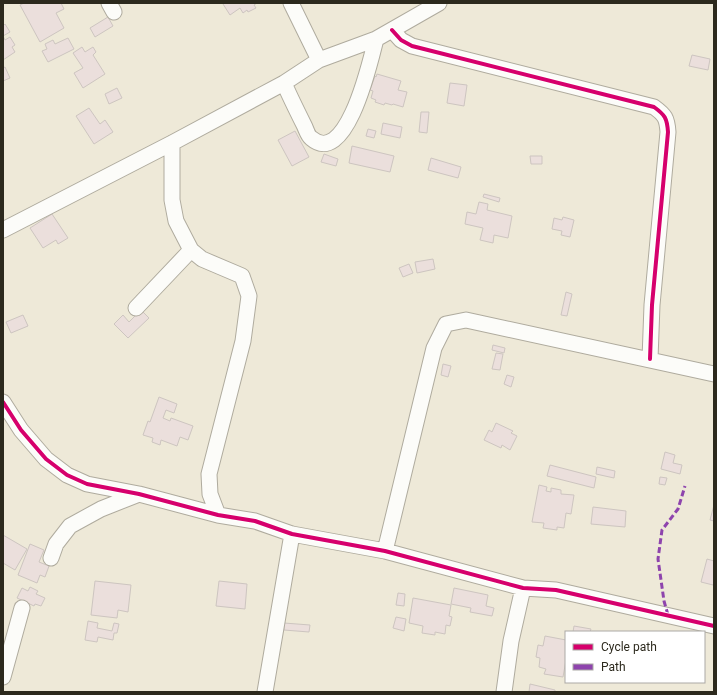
<svg xmlns="http://www.w3.org/2000/svg" width="717" height="695" font-family="Roboto,sans-serif">
  <rect width="100%" height="100%" fill="#eee9d8"/>
  <path fill="#ebdfdc" stroke="#cdc5c0" d="M24 3H61L64 9 56 13 64 28 40 42 20 5Z
    M224 3H257L254 5 256 8 248 12 247 10 243 13 240 8 230 15 223 4Z
    M108 17 113 26 95 37 90 28Z
    M5 24 10 32 3 36 5 40 10 37 15 45 12 47 15 52 3 60V26Z
    M68 38 74 49 48 62 42 51 47 49 45 44 53 40 55 44Z
    M82 47 85 52 93 47 96 52 93 55 105 74 83 88 74 73 83 68 73 53Z
    M692 55 710 59 708 70 689 66Z
    M5 67 10 78 3 81V68Z
    M377 74 401 81 398 90 407 92 403 107 393 104 392 105 385 103 384 105 375 102 376 100 371 98 373 91 370 90 375 76 376 77Z
    M450 83 467 85 464 106 447 103Z
    M117 88 122 98 109 104 105 94Z
    M89 108 100 124 105 120 113 132 94 144 76 116Z
    M421 112H429L427 133 419 132Z
    M383 123 402 127 400 138 381 134Z
    M368 129 376 131 374 138 366 136Z
    M295 131 309 157 292 166 278 140Z
    M352 146 394 156 390 172 349 163Z
    M324 154 338 159 336 166 321 162Z
    M530 156H542V164H531Z
    M431 158 461 167 458 178 428 170Z
    M484 194 500 198 499 202 483 197Z
    M479 202 488 204 487 210 512 216 508 238 494 235 493 243 480 240 483 228 465 224 467 212 476 214Z
    M52 214 68 238 58 244 56 240 43 248 30 228Z
    M563 217 574 220 570 237 561 235 562 231 552 229 554 218 562 220Z
    M433 259 435 269 417 273 415 262Z
    M409 264 413 273 403 277 399 268Z
    M566 292 572 294 567 316 561 315Z
    M141 310 149 318 128 338 114 324 123 315 129 322Z
    M23 315 28 326 11 333 6 322Z
    M493 345 505 348 504 353 492 350Z
    M496 353 503 354 500 370 492 369Z
    M443 364 451 366 448 377 441 375Z
    M507 375 514 377 511 387 504 384Z
    M159 397 177 404 174 413 166 410 163 418 170 421 171 418 193 426 188 440 180 437 177 446 161 440 160 445 152 442 153 438 143 435 148 421 150 422Z
    M496 423 513 431 511 433 517 436 510 450 502 445 501 448 484 440 489 430 492 432Z
    M665 452 675 455 673 463 682 465 680 474 661 469Z
    M550 465 596 477 594 488 547 476Z
    M597 467 615 471 614 478 596 474Z
    M660 477 667 478 665 485 659 484Z
    M539 485 547 487 546 491 551 492V488L561 490V494L574 495 571 514 566 513 564 528 557 527V530L543 528 544 523 532 522Z
    M714 505V521L710 520Z
    M593 507 626 511 625 527 591 524Z
    M3 535 27 549 15 570 3 563Z
    M30 544 44 550 39 562 49 566 45 577 40 575 37 583 18 575Z
    M707 559 714 561V583L713 585 701 582Z
    M95 581 131 585 128 612 118 610 117 618 91 615Z
    M219 581 247 584 245 609 216 606Z
    M30 587 38 591 36 594 45 598 41 606 35 604 34 606 17 598 22 588 28 591Z
    M454 588 488 595 486 606 494 608 492 616 470 612 471 608 451 604Z
    M398 593 405 594 404 606 396 605Z
    M413 598 451 605 449 616 452 617 450 626 446 625 445 634 435 632V635L422 633 423 626 409 623Z
    M396 617 406 619 404 631 393 628Z
    M88 621 98 623 97 628 112 631 114 623 119 624 117 633H114L113 640 98 637 97 642 85 640Z
    M284 623 310 625 309 632 284 630Z
    M574 626 591 629 590 632H573Z
    M545 636 566 640V660L563 677 544 674 546 669 539 667 540 658 536 657 538 645 543 646Z
    M530 684 555 690V692H529Z"/>
  <g fill="none" stroke-linecap="round" stroke-linejoin="round">
    <defs>
      <path id="minor" d="M109 3 114 12
        M291 3 319 60
        M392 30 401 40 412 46 654 107C665 115 667 118 668 132L652 305 650 359
        M284 83C290 97 297 111 304 125 306 129 308 136 311 138 347 169 371 58 376 39
        M172 143V200L176 221 191 250 202 259 242 276 249 296 243 341 209 474 210 494 218 515
        M3 230 172 143 284 83 319 60 376 39 439 3
        M136 308 191 250
        M3 402 21 430 46 459 67 475 87 484 139 494 218 515 255 521 292 534 385 551 523 588 556 590 714 626
        M385 551 434 348 446 324 466 320 714 374
        M51 558 56 544 70 526 101 509 139 494
        M3 677 22 608
        M265 692 292 534
        M504 692 511 641 523 588"/>
    </defs>
    <use href="#minor" stroke="#afab9e" stroke-width="17"/>
    <use href="#minor" stroke="#fcfcf9" stroke-width="15"/>
    <path stroke="#8e44ad" stroke-width="3" stroke-dasharray="6 3" stroke-linecap="butt" d="M668 615 664 601 658 559 662 530 678 509 685 486"/>
    <defs>
      <path id="cycleway" d="M392 30 401 40 412 46 654 107C665 115 667 118 668 132L652 305 650 359
        M3 402 21 430 46 459 67 475 87 484 139 494 218 515 255 521 292 534 385 551 523 588 556 590 714 626"/>
    </defs>
    <use href="#cycleway" stroke="#fff" stroke-width="6"/>
    <use href="#cycleway" stroke="#d6006c" stroke-width="4"/>
  </g>
  <rect width="717" height="695" fill="none" stroke="#2c291d" stroke-width="8"/>
  <rect x="565" y="631" width="140" height="52" fill="#ffffff" stroke="#aba9a5"/>
  <rect x="573" y="644" width="20" height="6" fill="#d6006c" stroke="#aba9a5"/>
  <text x="601" y="651" font-size="12" fill="#2c291d">Cycle path</text>
  <rect x="573" y="664" width="20" height="6" fill="#8e44ad" stroke="#aba9a5"/>
  <text x="601" y="671" font-size="12" fill="#2c291d">Path</text>
</svg>
